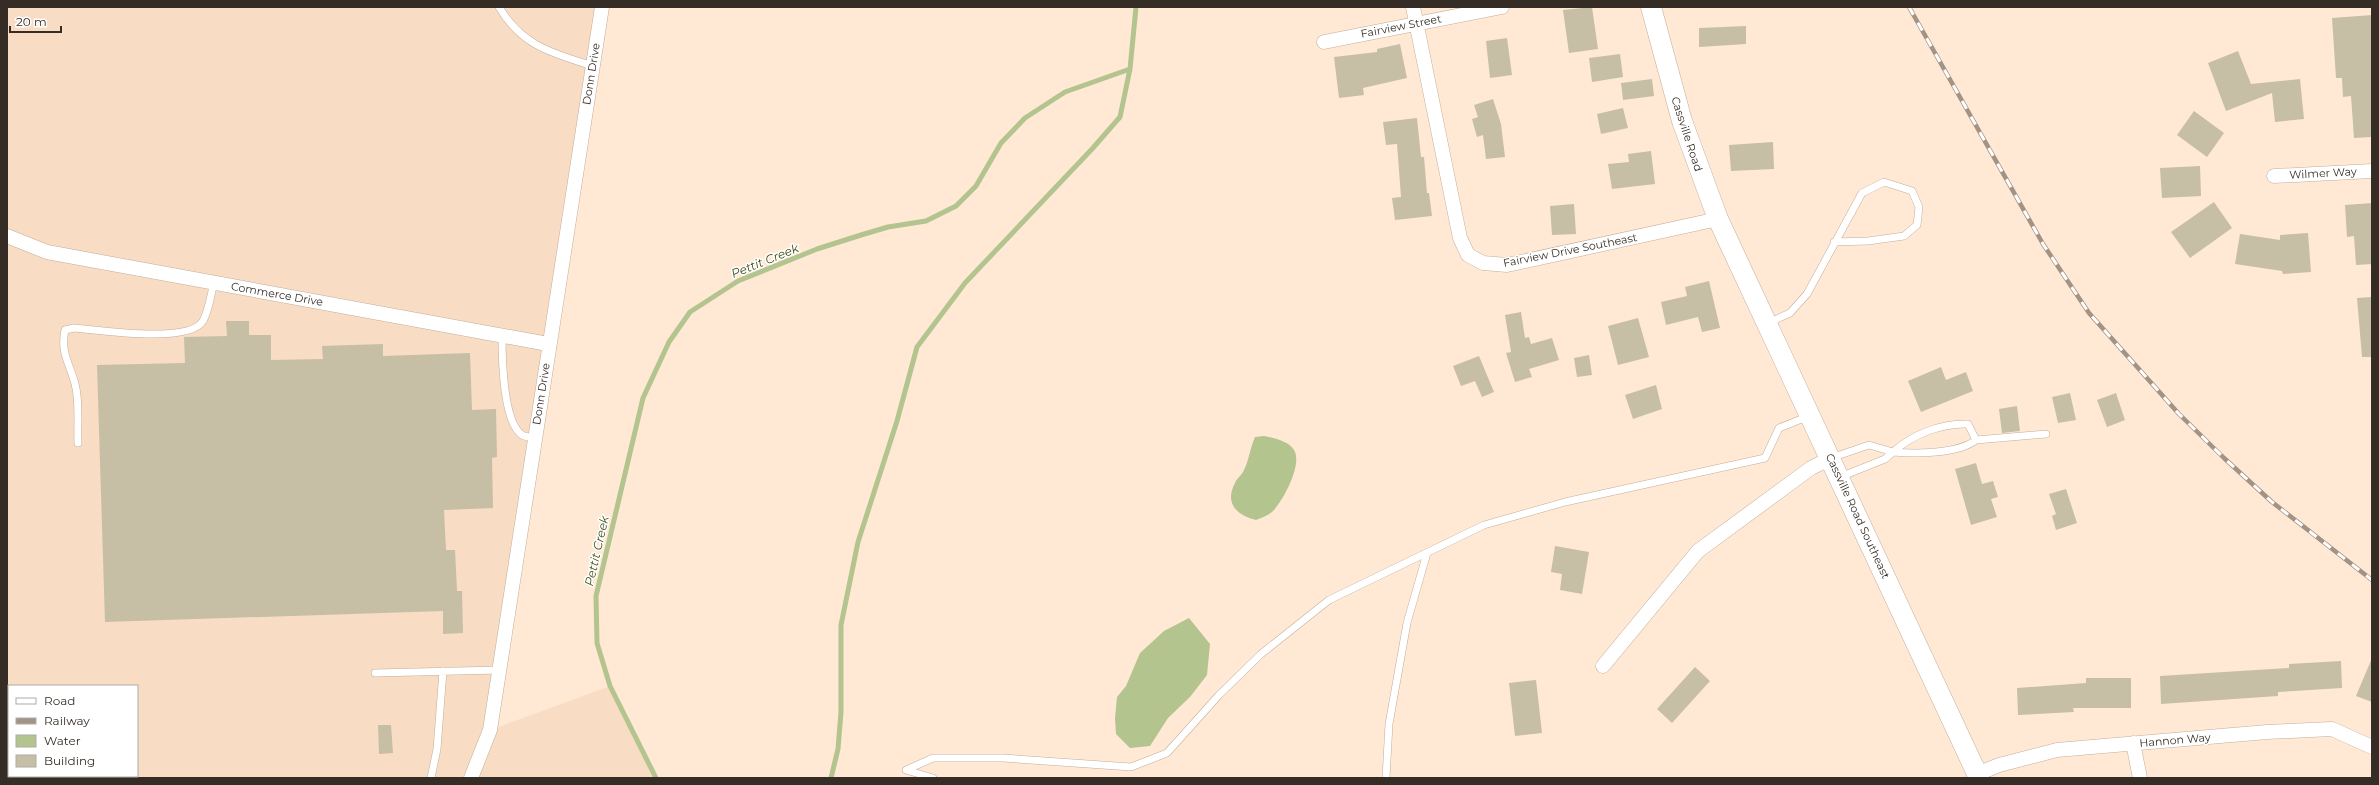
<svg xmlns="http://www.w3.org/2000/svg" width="2379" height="785" font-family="Montserrat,sans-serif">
  <rect width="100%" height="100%" fill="#ffe9d5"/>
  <path fill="#f8dcc3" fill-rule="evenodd" d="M7 7H602L490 730 610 686 656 778H7ZM9 686H137V776H9Z"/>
  <path fill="#b3c48e" d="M1264 436C1273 438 1289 441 1294 450 1303 464 1283 501 1273 511 1269 515 1261 518 1256 520 1237 515 1224 504 1235 483 1237 478 1242 475 1244 470 1249 460 1250 448 1255 437Z
    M1189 618 1210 644 1207 675 1190 697 1168 718 1150 746 1130 748 1116 734 1115 718 1117 697 1126 686 1140 653 1164 631Z"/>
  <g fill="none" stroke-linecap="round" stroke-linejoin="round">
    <path stroke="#b3c48e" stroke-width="5" d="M656 778 610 686 597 643 596 596 643 398 669 342 690 312 738 281 817 249 861 235 888 227 926 221 956 206 976 186 1001 143 1025 118 1065 92 1130 69
      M831 778 838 749 841 712V625L858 542 897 421 917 347 965 283 1092 149 1120 117 1130 69 1136 7"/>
  </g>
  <path fill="#c6bfa5" d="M1592 7 1598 49 1569 53 1563 10Z
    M2372 15V137L2354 138 2351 96 2343 97 2342 78H2336L2332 18Z
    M1746 26V44L1699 47V28Z
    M1507 38 1512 75 1490 78 1486 41Z
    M1400 44 1407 78 1363 88 1364 95 1339 98 1334 57 1377 52V49Z
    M2238 51 2251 84 2300 79 2304 119 2275 122 2272 93 2226 111 2208 63Z
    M1620 54 1623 77 1592 82 1589 58Z
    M1652 79 1654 96 1623 100 1621 83Z
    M1493 99 1501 124 1505 157 1486 159 1483 135 1477 137 1472 119 1478 117 1474 105Z
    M1623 108 1628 128 1601 134 1597 114Z
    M2194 111 2224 133 2207 157 2177 135Z
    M1417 118 1421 157H1424L1427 193H1429L1432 216 1395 220 1392 198 1401 197 1397 144 1386 145 1383 122Z
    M1773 142 1774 169 1731 171 1729 145Z
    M1651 151 1655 184 1612 189 1608 164 1629 162 1628 154Z
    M2200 166 2201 196 2162 198 2160 168Z
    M2214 202 2232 228 2190 258 2171 232Z
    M2372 203V264L2356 265 2354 236 2347 237 2345 205Z
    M1574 204 1576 234 1552 235 1550 206Z
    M2308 233 2311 272 2283 274 2282 271 2235 264 2240 234 2280 240V235Z
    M1709 281 1720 328 1702 332 1698 317 1666 325 1661 302 1687 296 1685 287Z
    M2372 297V357H2362L2357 298Z
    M1521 312 1525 338 1529 337 1531 344 1552 338 1559 360 1529 369 1532 377 1515 382 1506 353 1511 352 1505 315Z
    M1638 318 1649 357 1618 365 1608 326Z
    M226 321H249V335H271V360L323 359 322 346 383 344V356L470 353 472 410 496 409 497 457 492 458 493 508 444 510 446 550H455L457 591H462L463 633 443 634V611L105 622 97 365 185 363 184 337 227 336Z
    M1589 355 1592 375 1577 377 1574 358Z
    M1479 356 1494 392 1482 397 1475 381 1461 386 1453 366Z
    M1941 367 1946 380 1966 372 1973 391 1921 412 1908 381Z
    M1656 385 1662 409 1633 419 1625 395Z
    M2070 393 2076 420 2058 423 2052 397Z
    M2116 393 2125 420 2107 427 2097 400Z
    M2017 406 2020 431 2002 433 1999 409Z
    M1976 463 1982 484 1993 481 1998 497 1991 499 1997 517 1971 525 1955 469Z
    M2066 489 2077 523 2056 530 2052 516 2056 514 2049 494Z
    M1555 546 1589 552 1582 594 1560 590 1562 574 1551 572Z
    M2372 658V702L2356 696Z
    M2341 661 2342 688 2278 692V696L2161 704 2160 676 2289 668V664Z
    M1695 667 1710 681 1672 723 1657 709Z
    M2086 678H2131V708H2073L2074 712 2018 715 2017 688 2086 683Z
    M1536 680 1542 733 1515 736 1509 683Z
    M378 725H391L393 753 379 754Z"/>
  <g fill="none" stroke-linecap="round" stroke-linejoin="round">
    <defs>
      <path id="lane" d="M499 7C522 46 552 53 593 66
        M1768 323 1790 313 1807 294 1862 193 1884 182 1912 191 1919 207 1917 225 1904 236 1868 241 1834 242
        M502 335C502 358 503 422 522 435 525 437 531 437 534 438
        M78 443C77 424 80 401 75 384 70 364 60 353 65 330L74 328C99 330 189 344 203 321 209 310 211 294 214 282
        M1893 452C1915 454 1958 454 1976 440L2046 434
        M1893 452C1913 434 1942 423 1968 424L1976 440
        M1831 458 1869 445 1893 452 1885 459 1840 477
        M375 673 499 670
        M431 778 437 749 443 671
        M933 778 906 770 933 758H1003L1131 767 1167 753 1219 695 1261 654 1329 600 1484 525 1565 502 1765 458 1779 428 1809 416
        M1386 778 1389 724 1407 623 1427 553"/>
      <path id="street" d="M1413 7 1460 238 1468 255 1483 263 1507 265 1718 219
        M1324 42 1502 7
        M2274 176 2372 171
        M7 236 47 252 548 344
        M1603 666 1698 551 1811 468 1831 458
        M2133 743 2140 778
        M1977 774 1999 765 2057 750 2267 732 2332 729 2372 747
        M471 778 490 730 602 7"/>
      <path id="secondary" d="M1651 7 1682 121 1718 219 1979 778"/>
    </defs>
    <use href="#lane" stroke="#c3ae9a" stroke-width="8"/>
    <use href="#street" stroke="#c3ae9a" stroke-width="15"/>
    <use href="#secondary" stroke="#c3ae9a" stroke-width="21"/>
    <use href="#lane" stroke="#fff" stroke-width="7"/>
    <use href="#street" stroke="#fff" stroke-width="14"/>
    <use href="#secondary" stroke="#fff" stroke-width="20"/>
    <defs>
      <path id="rail" d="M1909 7 2043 244 2089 313 2179 414 2224 458 2272 502 2372 580"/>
    </defs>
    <use href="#rail" stroke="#a39385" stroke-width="4.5"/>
    <use href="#rail" stroke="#fff" stroke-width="3" stroke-dasharray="9" stroke-linecap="butt"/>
  </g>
  <g text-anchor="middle" stroke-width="3" stroke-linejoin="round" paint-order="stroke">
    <g font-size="11" fill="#352d25" stroke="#fff">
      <text transform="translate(1401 26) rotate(-11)" y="4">Fairview Street</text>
      <text transform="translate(591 74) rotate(-81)" y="4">Donn Drive</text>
      <text transform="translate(1687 134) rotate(72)" y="4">Cassville Road</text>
      <text transform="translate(2323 173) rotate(-3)" y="4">Wilmer Way</text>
      <text transform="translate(1570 250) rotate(-11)" y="4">Fairview Drive Southeast</text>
      <text transform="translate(277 294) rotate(10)" y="4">Commerce Drive</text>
      <text transform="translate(541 394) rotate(-81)" y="4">Donn Drive</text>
      <text transform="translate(1858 516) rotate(65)" y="4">Cassville Road Southeast</text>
      <text transform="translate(2175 740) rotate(-5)" y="4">Hannon Way</text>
    </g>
    <g font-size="12" font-style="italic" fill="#3f4d11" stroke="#fff">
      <text transform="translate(765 261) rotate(-22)" y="4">Pettit Creek</text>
      <text transform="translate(597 551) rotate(-77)" y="4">Pettit Creek</text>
    </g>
  </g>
  <rect width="2379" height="785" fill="none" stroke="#352d25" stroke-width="16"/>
  <rect x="8" y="685" width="130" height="92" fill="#ffffff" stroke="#aeaba8"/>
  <rect x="16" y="698" width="20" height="6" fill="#ffffff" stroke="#aeaba8"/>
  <text x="44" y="705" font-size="12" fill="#352d25">Road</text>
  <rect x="16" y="718" width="20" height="6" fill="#a39385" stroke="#aeaba8"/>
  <text x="44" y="725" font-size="12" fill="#352d25">Railway</text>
  <rect x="16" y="735" width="20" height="12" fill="#b3c48e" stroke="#aeaba8"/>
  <text x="44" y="745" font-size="12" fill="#352d25">Water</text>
  <rect x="16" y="755" width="20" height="12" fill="#c6bfa5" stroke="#aeaba8"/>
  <text x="44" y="765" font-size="12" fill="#352d25">Building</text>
  <path d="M10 26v6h51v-6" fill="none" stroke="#352d25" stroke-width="2"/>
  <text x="16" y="26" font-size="12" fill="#352d25" stroke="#ffffff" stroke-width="3" paint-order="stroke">20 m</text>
</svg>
